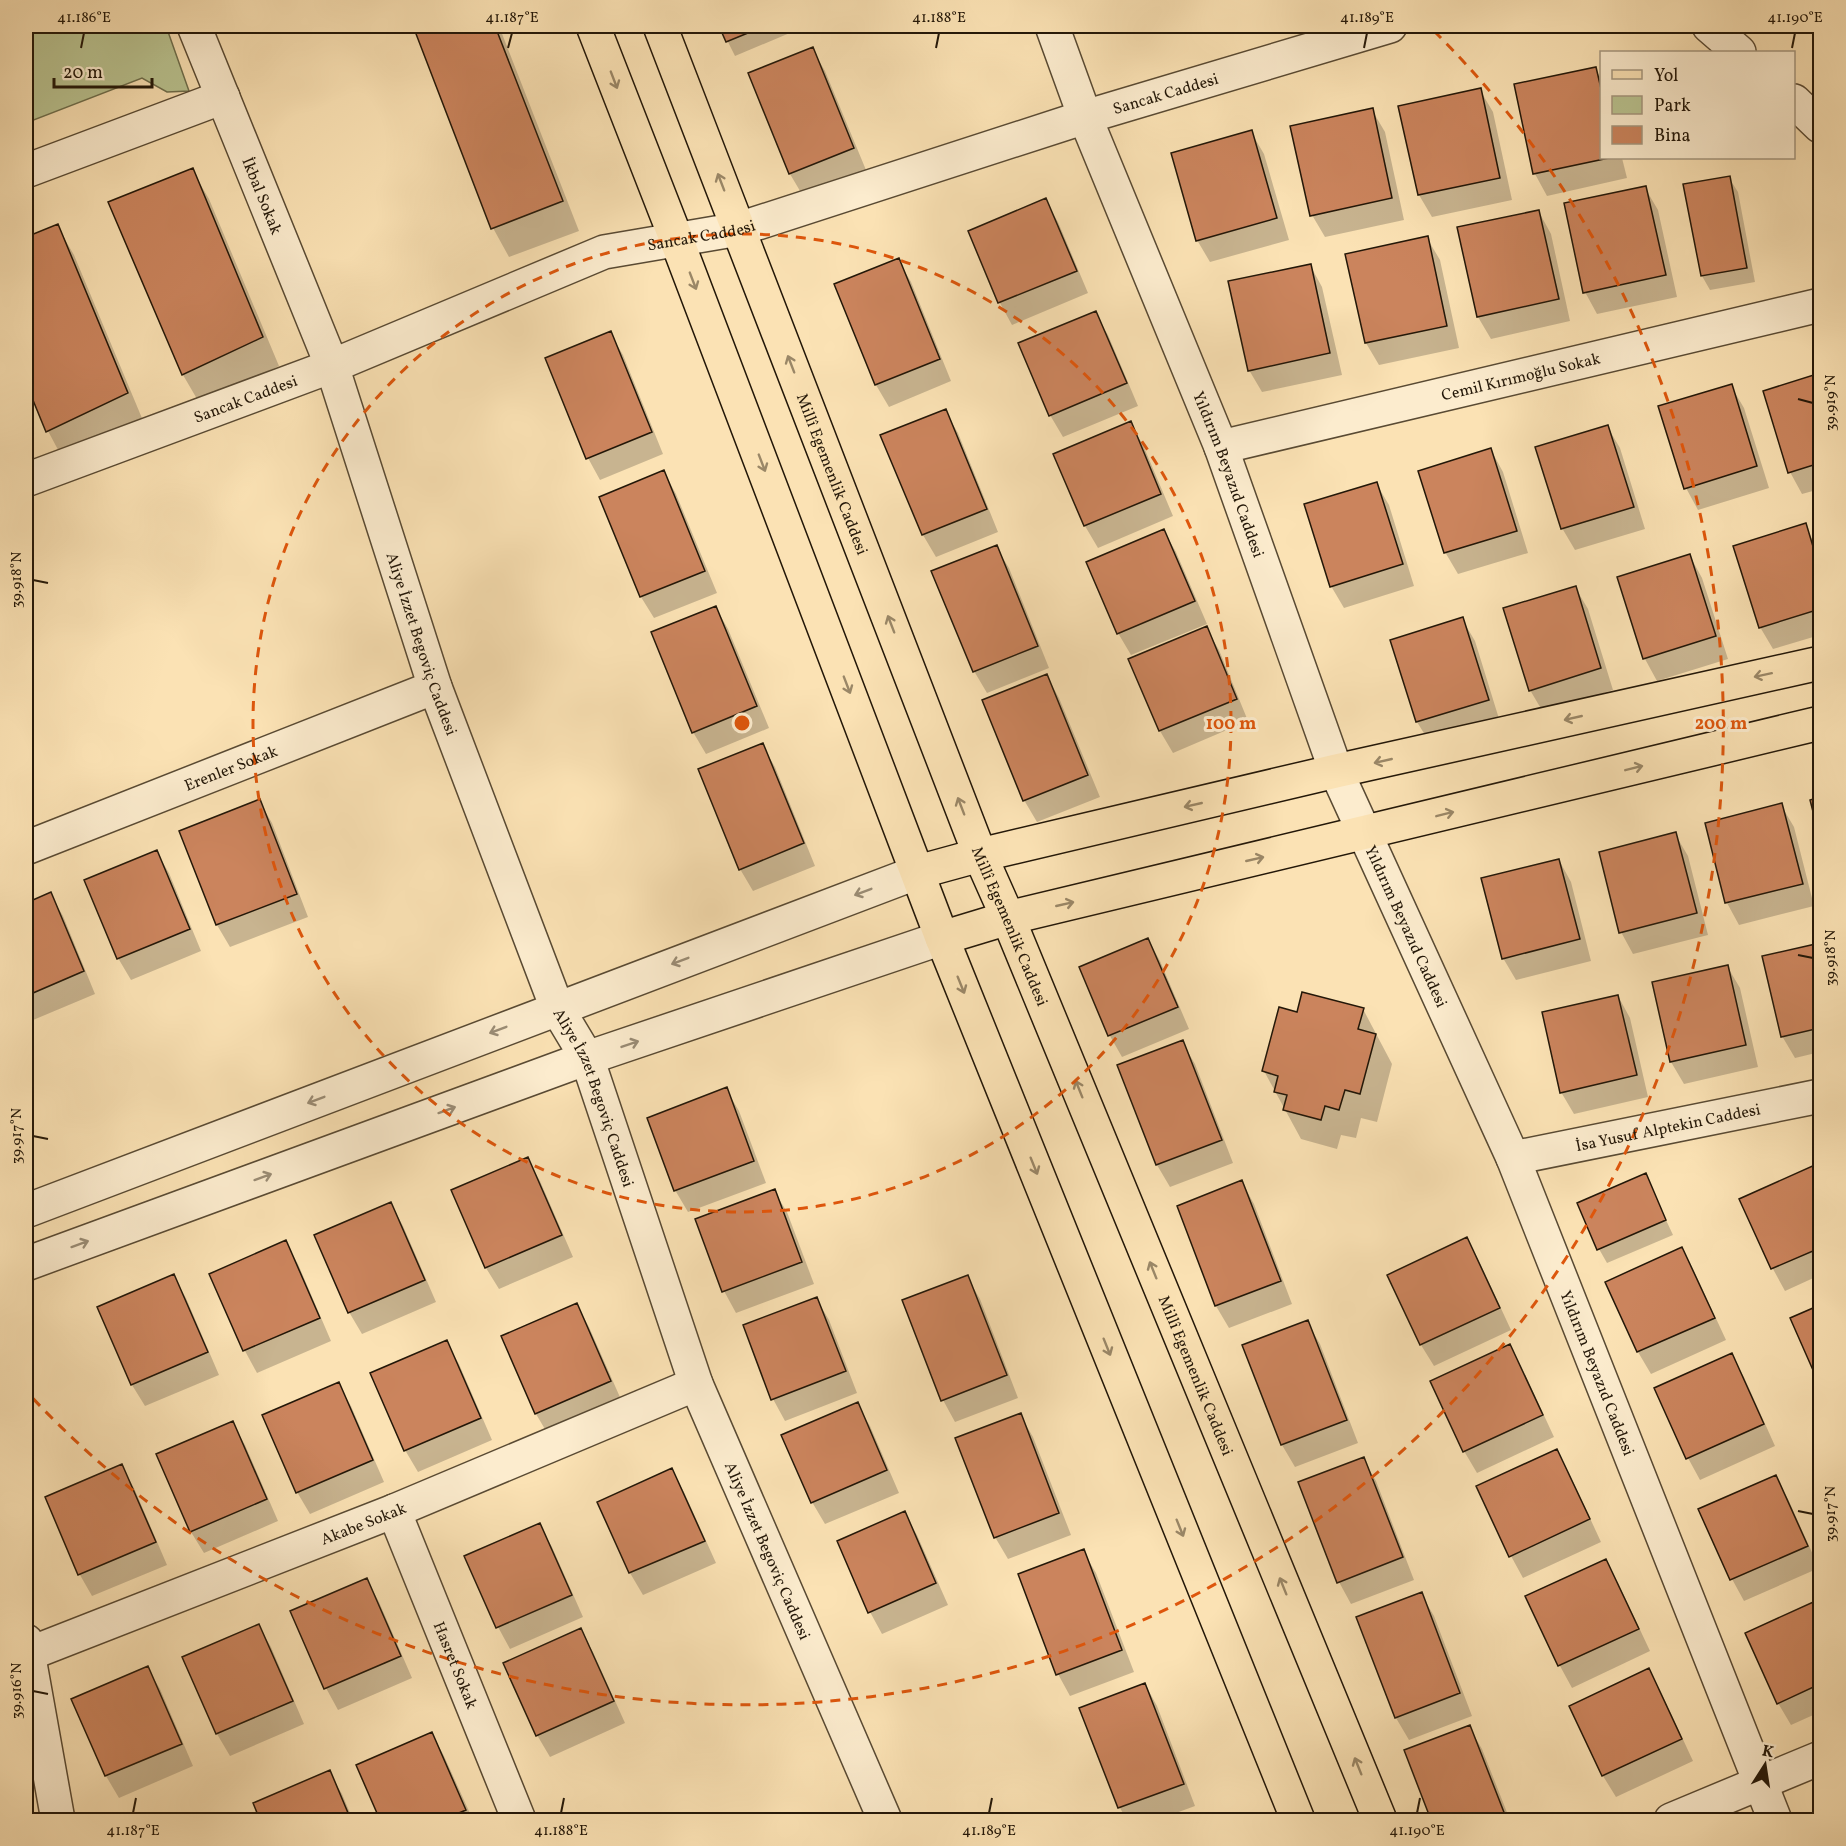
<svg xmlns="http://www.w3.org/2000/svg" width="1846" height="1846" font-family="Vollkorn,serif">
  <rect width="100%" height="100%" fill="#fbe2b4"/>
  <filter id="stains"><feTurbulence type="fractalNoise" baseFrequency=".00333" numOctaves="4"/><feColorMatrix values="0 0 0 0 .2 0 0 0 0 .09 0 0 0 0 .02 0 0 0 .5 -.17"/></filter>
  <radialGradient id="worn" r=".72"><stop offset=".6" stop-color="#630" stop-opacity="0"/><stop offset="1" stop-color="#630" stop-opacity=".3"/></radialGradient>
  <path fill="#bac491" stroke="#6e6e4c" stroke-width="1.5" d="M26 26H166L189 91 167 92 142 78 26 123Z"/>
  <path fill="#0003" d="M414 26H499L579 231 509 257 493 228Z
    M720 26H803L804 27 735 56Z
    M812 49 825 71 866 170 803 196 790 174 750 74Z
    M1595 69 1602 80V158H1622L1627 178 1547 196 1535 174Z
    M1480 90 1493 112 1512 200 1432 217 1419 195Z
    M1372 110 1385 132 1404 220 1325 237 1312 215Z
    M1251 132 1264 154 1289 240 1210 262 1197 240Z
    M192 170 209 199 279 366 200 404 183 375 110 203Z
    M1729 178 1738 192 1755 282 1710 290 1702 276 1685 186Z
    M1645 188 1658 210 1677 297 1597 314 1585 292Z
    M1045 200 1058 222 1088 293 1012 325 1000 303 970 232Z
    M1539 212 1551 234 1570 321 1491 339 1478 317Z
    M57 226 74 255 144 423 64 461 48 431 26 379V239Z
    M1427 238 1440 260 1459 348 1379 365 1366 343 1347 255Z
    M898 260 911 282 951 381 889 407 876 385 836 285Z
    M1310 265 1322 287 1342 375 1262 392 1249 370Z
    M1095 313 1108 335 1138 406 1063 437 1050 415Z
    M610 333 623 355 663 454 600 480 588 458Z
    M1820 375V489L1802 494 1790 472 1765 392Z
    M1731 386 1744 408 1769 488 1698 510 1686 488Z
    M945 411 958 433 998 532 936 557 923 535 882 436Z
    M1130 423 1143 445 1173 516 1098 548 1085 526 1055 455Z
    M1607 426 1620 448 1645 529 1575 550 1562 528Z
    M1491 450 1503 472 1528 553 1458 574 1445 552Z
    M664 472 676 494 717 593 654 618 641 597Z
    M1376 483 1389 505 1414 586 1344 608 1331 586Z
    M1805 525 1820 555V635L1773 649 1760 627Z
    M1164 531 1176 552 1207 624 1131 655 1118 633 1088 562Z
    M996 547 1009 568 1049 668 987 693 974 671Z
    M1690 556 1702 578 1728 659 1657 681 1645 659 1619 578Z
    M1575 587 1588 609 1613 690 1543 712 1530 690Z
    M716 608 728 629 769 728 706 754 693 732Z
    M1462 619 1475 641 1500 722 1430 743 1417 722Z
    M1206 628 1219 650 1248 721 1173 753 1160 731 1130 660Z
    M1047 676 1059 698 1100 797 1037 822 1024 800Z
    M762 745 775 767 815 866 753 891 740 869Z
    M259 801 272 823 308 917 230 947 217 925 180 832Z
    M1781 805 1794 827 1814 906 1739 925 1727 903 1706 824Z
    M1675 834 1688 856 1708 935 1633 954 1621 932Z
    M156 851 169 873 201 951 131 980 118 958Z
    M1559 860 1571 882 1591 961 1516 980 1503 958Z
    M50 894 63 916 95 994 26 1023V904Z
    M1148 939 1160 961 1189 1029 1122 1057 1110 1036 1081 968Z
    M1820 945V1052L1795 1058 1782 1036 1764 957Z
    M1727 966 1740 988 1758 1067 1684 1084 1671 1062Z
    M1618 996 1630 1018 1648 1097 1574 1114 1561 1092Z
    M1363 1009 1392 1064 1377 1122 1361 1118 1356 1138 1341 1135 1337 1149 1301 1139 1264 1071 1298 1014Z
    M1182 1042 1195 1064 1233 1163 1170 1187 1157 1165 1119 1066Z
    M726 1089 739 1111 766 1183 688 1212 675 1190Z
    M527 1159 540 1181 573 1257 499 1289 486 1268Z
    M1816 1166 1820 1173V1275L1785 1291 1773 1269 1741 1200Z
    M1645 1175 1673 1235 1607 1263 1599 1249Z
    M1242 1182 1254 1204 1292 1304 1229 1328 1216 1306 1179 1207Z
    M774 1191 787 1212 814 1284 736 1313 724 1291Z
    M391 1204 403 1226 436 1302 362 1334 349 1312 316 1236Z
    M1466 1239 1479 1261 1511 1330 1434 1366 1421 1345 1388 1276Z
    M285 1242 298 1264 331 1341 257 1373 245 1351 211 1274Z
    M1682 1249 1694 1271 1726 1340 1651 1374 1638 1352 1607 1283Z
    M173 1276 186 1298 219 1375 145 1406 132 1385 99 1308Z
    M967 1277 980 1299 1018 1398 955 1422 943 1400Z
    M816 1298 829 1320 857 1393 785 1421 773 1399Z
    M577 1305 589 1327 623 1404 549 1436 536 1414 503 1337Z
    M1820 1306V1383L1792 1319Z
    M1307 1322 1320 1344 1358 1443 1295 1467 1282 1445 1244 1346Z
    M446 1342 459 1364 492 1440 418 1472 405 1450Z
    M1509 1346 1522 1368 1554 1437 1477 1473 1464 1451Z
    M1731 1355 1744 1377 1775 1446 1700 1480 1688 1458Z
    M338 1384 351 1406 384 1482 310 1514 297 1492Z
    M857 1404 870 1426 899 1493 825 1524 812 1502Z
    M1020 1415 1033 1437 1071 1535 1008 1559 995 1537Z
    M232 1423 245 1445 278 1521 204 1553 191 1532 158 1455Z
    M1556 1451 1569 1473 1601 1542 1523 1578 1511 1556Z
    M1363 1459 1376 1481 1414 1580 1351 1604 1339 1582Z
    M121 1466 134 1488 167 1565 92 1596 80 1575 47 1498Z
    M672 1470 684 1492 716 1563 643 1595 630 1573 599 1502Z
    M1775 1477 1788 1499 1819 1568 1744 1601 1732 1579 1700 1510Z
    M904 1513 917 1535 948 1605 882 1634 870 1612Z
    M539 1525 552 1547 583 1617 510 1649 498 1627 466 1556Z
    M1083 1551 1096 1573 1134 1672 1070 1696 1058 1674Z
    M1605 1561 1618 1583 1650 1651 1572 1688 1560 1666 1527 1597Z
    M367 1580 379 1602 412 1678 338 1710 326 1688 292 1612Z
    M1421 1594 1434 1616 1472 1716 1409 1740 1396 1718Z
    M1820 1601V1712L1791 1725 1778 1703 1747 1634Z
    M258 1625 271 1647 304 1724 230 1756 217 1734 184 1657Z
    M580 1630 593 1652 625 1723 550 1757 537 1735Z
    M147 1667 160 1689 193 1766 119 1798 106 1776 73 1699Z
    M1648 1670 1661 1692 1693 1761 1616 1797 1603 1776Z
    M1145 1684 1157 1706 1195 1806 1157 1820H1127L1120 1808 1081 1709Z
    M1469 1727 1482 1749 1510 1820H1433L1406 1751Z
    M432 1734 444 1756 473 1820H381L358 1766Z
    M329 1772 342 1794 353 1820H262L255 1804Z"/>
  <path fill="#cb845d" stroke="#231708" stroke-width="1.5" d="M413 26H495L563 201 491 229Z
    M719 26H765L726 42Z
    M813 47 854 148 789 174 748 73Z
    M1596 67 1602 93V158H1609L1533 174 1514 84Z
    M1481 88 1500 178 1418 195 1398 106Z
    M1373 108 1392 198 1310 216 1290 126Z
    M1252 130 1277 218 1196 241 1171 153Z
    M193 168 263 337 182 375 108 202Z
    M1730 176 1747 268 1701 276 1683 184Z
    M1646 186 1666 275 1583 293 1564 203Z
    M1046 198 1077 271 998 303 968 231Z
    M1539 210 1559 299 1477 317 1457 227Z
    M58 224 128 393 46 432 26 383V237Z
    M1428 236 1447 326 1365 343 1345 254Z
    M899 258 940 359 875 385 834 284Z
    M1311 264 1330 353 1248 371 1228 281Z
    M1096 311 1127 383 1049 416 1018 343Z
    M611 331 652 432 586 459 545 358Z
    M1820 373V463L1788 473 1763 391Z
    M1732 384 1757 466 1684 489 1658 406Z
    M946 409 987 509 922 535 880 435Z
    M1131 421 1161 494 1084 526 1053 454Z
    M1608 425 1634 507 1561 529 1535 447Z
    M1491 448 1517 531 1444 553 1418 471Z
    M664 470 705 571 640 597 599 497Z
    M1377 482 1403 564 1330 587 1304 504Z
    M1806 523 1820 570V609L1759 628 1733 546Z
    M1164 529 1195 601 1117 634 1086 562Z
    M997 545 1038 646 973 672 931 571Z
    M1690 554 1716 636 1643 659 1617 577Z
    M1576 586 1601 668 1529 691 1503 608Z
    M716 606 757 706 692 733 651 632Z
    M1463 617 1489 700 1416 722 1390 640Z
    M1207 626 1237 699 1159 731 1128 659Z
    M1047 674 1088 775 1023 801 982 700Z
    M763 743 804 843 739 870 698 769Z
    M1820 797V839L1810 800Z
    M260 799 297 894 216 925 179 831Z
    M1782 803 1803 884 1725 903 1705 823Z
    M1676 832 1697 913 1619 933 1599 852Z
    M157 850 190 929 117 959 84 880Z
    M1559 859 1580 939 1502 959 1481 878Z
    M51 892 84 971 26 996V903Z
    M1148 938 1178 1007 1108 1036 1079 967Z
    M1820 943V1028L1781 1037 1762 956Z
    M1728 965 1746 1045 1670 1062 1652 982Z
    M1302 992 1364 1008 1358 1029 1376 1034 1360 1094 1345 1090 1339 1110 1325 1106 1321 1120 1283 1110 1287 1095 1274 1092 1278 1076 1262 1071 1279 1007 1297 1012Z
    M1618 995 1637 1075 1560 1093 1542 1012Z
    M1183 1040 1222 1140 1156 1165 1117 1065Z
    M727 1087 754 1161 674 1191 647 1118Z
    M528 1157 562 1235 485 1268 451 1190Z
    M1817 1164 1820 1172V1248L1771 1269 1739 1199Z
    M1646 1173 1666 1220 1597 1250 1577 1203Z
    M1242 1180 1281 1281 1215 1306 1177 1206Z
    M775 1189 802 1262 722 1292 695 1219Z
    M391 1202 425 1280 348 1313 314 1235Z
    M1467 1237 1500 1308 1420 1345 1387 1275Z
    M286 1240 320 1318 243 1351 209 1274Z
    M1682 1247 1715 1318 1637 1352 1605 1282Z
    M174 1274 208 1352 131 1385 97 1307Z
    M968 1275 1007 1375 941 1401 902 1300Z
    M817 1297 846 1371 771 1400 743 1325Z
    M577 1303 611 1381 535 1414 501 1336Z
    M1820 1305V1386L1790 1318Z
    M1308 1320 1347 1420 1281 1445 1242 1345Z
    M447 1340 481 1418 404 1451 370 1373Z
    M1510 1344 1543 1415 1463 1452 1430 1381Z
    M1732 1353 1764 1424 1686 1459 1654 1388Z
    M339 1382 373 1460 296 1493 262 1415Z
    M858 1402 887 1470 811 1503 781 1435Z
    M1021 1413 1059 1513 994 1538 955 1438Z
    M233 1421 267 1499 190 1532 156 1454Z
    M1557 1449 1590 1519 1509 1557 1476 1486Z
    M1364 1457 1403 1557 1337 1583 1298 1482Z
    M122 1464 156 1542 78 1575 45 1497Z
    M672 1468 705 1541 629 1573 597 1502Z
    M1776 1475 1808 1546 1730 1580 1698 1509Z
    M905 1511 936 1583 868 1613 837 1541Z
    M540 1523 572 1595 496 1628 464 1556Z
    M1084 1549 1122 1650 1056 1675 1018 1574Z
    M1606 1559 1639 1629 1558 1666 1525 1596Z
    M367 1578 401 1656 324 1689 290 1611Z
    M1422 1592 1460 1693 1395 1718 1356 1617Z
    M1820 1599V1684L1777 1704 1745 1633Z
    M259 1624 293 1701 216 1734 182 1657Z
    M581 1628 614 1701 536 1736 503 1663Z
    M148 1666 182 1744 105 1776 71 1699Z
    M1649 1668 1682 1739 1602 1776 1569 1706Z
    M1145 1683 1184 1784 1118 1808 1079 1708Z
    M1470 1725 1507 1820H1431L1404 1750Z
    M432 1732 466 1810 442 1820H380L356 1765Z
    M330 1770 351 1820H260L253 1803Z"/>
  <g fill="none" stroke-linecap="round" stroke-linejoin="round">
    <defs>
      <g id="minor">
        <path id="s1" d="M194 26 332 366"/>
        <path d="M26 171 223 97"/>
        <path id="s2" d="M1221 447 1820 305"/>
        <path id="s3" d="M26 848 435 687"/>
        <path id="s4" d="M394 1511 519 1820"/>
        <path d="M26 1641 58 1820"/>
        <path id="s5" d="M26 1655 394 1511 696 1384"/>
      </g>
      <g id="tertiary">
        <path id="s6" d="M1052 26 1085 117 1221 447 1336 771 1513 1158 1775 1820"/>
        <path d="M1709 26 1739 52"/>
        <path d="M1794 101 1820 126"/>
        <path id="s7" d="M332 366 435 687 557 1008 587 1058 696 1384 885 1820"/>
        <path id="s8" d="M26 480 332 366 604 252 739 229 1085 117 1390 26"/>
        <path id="s9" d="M1513 1158 1820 1096"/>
        <path d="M26 1211 918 872"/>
        <path d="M26 1264 587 1058 942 938"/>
        <path d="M1671 1820 1820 1758"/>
      </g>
      <g id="primary">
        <path d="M593 26 677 241 942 938 1298 1820"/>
        <path id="s10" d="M660 26 980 855 1008 918 1380 1820"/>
        <path d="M918 872 980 855 1336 771 1820 663"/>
        <path d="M942 938 1008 918 1820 723"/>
      </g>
    </defs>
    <use href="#minor" stroke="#594a33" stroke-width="36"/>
    <use href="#tertiary" stroke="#594a33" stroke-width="36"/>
    <use href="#primary" stroke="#231708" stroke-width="36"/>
    <use href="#minor" stroke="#fcecce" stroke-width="33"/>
    <use href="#tertiary" stroke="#fcecce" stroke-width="33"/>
    <use href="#primary" stroke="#fbe2b4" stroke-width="33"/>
  </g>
  <defs><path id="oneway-shaft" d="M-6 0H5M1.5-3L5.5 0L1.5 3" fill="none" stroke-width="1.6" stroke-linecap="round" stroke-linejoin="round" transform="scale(1.5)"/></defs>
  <g stroke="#9a8767">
    <use href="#oneway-shaft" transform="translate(614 80) rotate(69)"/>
    <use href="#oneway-shaft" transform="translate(721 182) rotate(-111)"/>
    <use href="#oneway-shaft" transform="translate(693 281) rotate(69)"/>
    <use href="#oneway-shaft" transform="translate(791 364) rotate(-111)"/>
    <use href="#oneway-shaft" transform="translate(762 463) rotate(69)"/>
    <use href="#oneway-shaft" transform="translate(891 624) rotate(-111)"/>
    <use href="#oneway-shaft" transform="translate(1763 675) rotate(168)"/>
    <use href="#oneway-shaft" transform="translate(847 685) rotate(69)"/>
    <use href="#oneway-shaft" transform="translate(1573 718) rotate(167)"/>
    <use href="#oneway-shaft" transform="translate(1383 761) rotate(167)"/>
    <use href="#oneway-shaft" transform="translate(1634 768) rotate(-14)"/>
    <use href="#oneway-shaft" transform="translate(1193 805) rotate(167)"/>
    <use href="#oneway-shaft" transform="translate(961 806) rotate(-111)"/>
    <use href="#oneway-shaft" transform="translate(1445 814) rotate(-14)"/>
    <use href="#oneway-shaft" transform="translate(1255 859) rotate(-13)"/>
    <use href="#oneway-shaft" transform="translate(1065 904) rotate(-13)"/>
    <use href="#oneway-shaft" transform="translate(961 985) rotate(68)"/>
    <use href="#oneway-shaft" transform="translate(1079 1089) rotate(-112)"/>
    <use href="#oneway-shaft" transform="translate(1034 1166) rotate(68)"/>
    <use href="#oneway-shaft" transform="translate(1153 1270) rotate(-112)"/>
    <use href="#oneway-shaft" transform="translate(1107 1347) rotate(68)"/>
    <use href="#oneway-shaft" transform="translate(1180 1528) rotate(68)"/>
    <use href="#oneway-shaft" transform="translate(1283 1586) rotate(-112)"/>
    <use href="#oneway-shaft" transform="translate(1358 1766) rotate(-112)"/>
  </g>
  <g stroke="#9a8c75">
    <use href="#oneway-shaft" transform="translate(863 892) rotate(159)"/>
    <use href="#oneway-shaft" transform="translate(680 961) rotate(159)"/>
    <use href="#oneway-shaft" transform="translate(498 1030) rotate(159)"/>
    <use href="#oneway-shaft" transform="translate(630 1044) rotate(-19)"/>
    <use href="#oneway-shaft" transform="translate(316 1100) rotate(159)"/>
    <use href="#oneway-shaft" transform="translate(447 1110) rotate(-20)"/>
    <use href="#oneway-shaft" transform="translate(263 1177) rotate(-20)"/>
    <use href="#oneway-shaft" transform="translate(80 1244) rotate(-20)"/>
  </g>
  <path fill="none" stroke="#231708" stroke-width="2" d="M81 48 84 33M508 48 512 33M936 48 939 33M1364 48 1367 33M1792 48 1795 33M1798 399 1813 403M33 580 48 583M1798 955 1813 958M33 1136 48 1139M1798 1511 1813 1514M33 1691 48 1694M133 1813 136 1798M561 1813 564 1798M989 1813 992 1798M1417 1813 1420 1798"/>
  <g fill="none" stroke="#de560c" stroke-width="3" stroke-dasharray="10 8">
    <circle cx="742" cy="723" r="489"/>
    <path d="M1434 31A979 979 0 1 1 26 1391"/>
  </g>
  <g text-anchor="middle" stroke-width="6" stroke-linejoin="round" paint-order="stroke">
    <g font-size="16" fill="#231708" stroke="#fcecce">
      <text dy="6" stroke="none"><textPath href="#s8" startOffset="1206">Sancak Caddesi</textPath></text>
      <text dy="6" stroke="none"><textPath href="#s1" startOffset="183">İkbal Sokak</textPath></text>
      <text dy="6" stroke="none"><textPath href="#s8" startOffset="720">Sancak Caddesi</textPath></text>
      <text dy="6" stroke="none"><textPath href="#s2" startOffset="308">Cemil Kırımoğlu Sokak</textPath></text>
      <text dy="6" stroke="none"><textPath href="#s8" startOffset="234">Sancak Caddesi</textPath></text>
      <text dy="6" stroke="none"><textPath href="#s10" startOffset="480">Millî Egemenlik Caddesi</textPath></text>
      <text dy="6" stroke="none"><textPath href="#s6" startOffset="482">Yıldırım Beyazıd Caddesi</textPath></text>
      <text dy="6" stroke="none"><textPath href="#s7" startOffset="292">Aliye İzzet Begoviç Caddesi</textPath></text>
      <text dy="6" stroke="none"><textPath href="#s3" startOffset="220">Erenler Sokak</textPath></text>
      <text dy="6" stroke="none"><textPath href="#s6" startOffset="968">Yıldırım Beyazıd Caddesi</textPath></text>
      <text dy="6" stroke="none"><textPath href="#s10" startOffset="966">Millî Egemenlik Caddesi</textPath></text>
      <text dy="6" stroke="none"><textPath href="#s7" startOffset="778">Aliye İzzet Begoviç Caddesi</textPath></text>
      <text dy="6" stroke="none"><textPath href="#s9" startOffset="158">İsa Yusuf Alptekin Caddesi</textPath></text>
      <text dy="6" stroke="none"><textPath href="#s6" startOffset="1454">Yıldırım Beyazıd Caddesi</textPath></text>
      <text dy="6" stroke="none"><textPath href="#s10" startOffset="1452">Millî Egemenlik Caddesi</textPath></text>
      <text dy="6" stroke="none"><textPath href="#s5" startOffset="362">Akabe Sokak</textPath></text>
      <text dy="6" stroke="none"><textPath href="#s7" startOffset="1264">Aliye İzzet Begoviç Caddesi</textPath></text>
      <text dy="6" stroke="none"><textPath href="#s4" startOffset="166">Hasret Sokak</textPath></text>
    </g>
  </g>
  <circle cx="742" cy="723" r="9" fill="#de560c" stroke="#fcecce" stroke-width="3"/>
  <g font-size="18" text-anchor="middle" font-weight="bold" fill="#de560c" stroke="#fcecce" stroke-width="6" stroke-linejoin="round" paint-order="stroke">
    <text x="1231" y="729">100 m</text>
    <text x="1721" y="729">200 m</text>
  </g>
  <rect width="1846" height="1846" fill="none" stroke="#fbe2b4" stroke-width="66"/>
  <rect x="1600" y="51" width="195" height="108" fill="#fcecce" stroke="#a5977f" stroke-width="1.5"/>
  <rect x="1612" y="70" width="30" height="9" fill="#fbe2b4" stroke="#a5977f" stroke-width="1.5"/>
  <text x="1654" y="81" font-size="18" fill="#231708">Yol</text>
  <rect x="1612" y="96" width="30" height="18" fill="#bac491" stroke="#a5977f" stroke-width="1.5"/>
  <text x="1654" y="111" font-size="18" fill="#231708">Park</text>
  <rect x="1612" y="126" width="30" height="18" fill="#cb845d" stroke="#a5977f" stroke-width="1.5"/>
  <text x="1654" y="141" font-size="18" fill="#231708">Bina</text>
  <g transform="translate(1765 1765) rotate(12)" stroke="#fcecce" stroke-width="4.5" paint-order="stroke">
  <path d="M0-4.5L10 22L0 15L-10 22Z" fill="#231708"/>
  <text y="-9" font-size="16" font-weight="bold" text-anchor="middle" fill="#231708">K</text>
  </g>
  <path d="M54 78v9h98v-9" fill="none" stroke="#231708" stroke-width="3"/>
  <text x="63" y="78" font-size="18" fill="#231708" stroke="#fcecce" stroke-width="4.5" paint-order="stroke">20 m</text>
  <rect x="33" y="33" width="1780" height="1780" fill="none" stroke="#231708" stroke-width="2"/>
  <g font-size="15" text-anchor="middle" fill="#231708">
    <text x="84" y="22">41.186°E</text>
    <text x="512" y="22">41.187°E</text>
    <text x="939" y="22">41.188°E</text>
    <text x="1367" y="22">41.189°E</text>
    <text x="1795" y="22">41.190°E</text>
    <text transform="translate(1830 403) rotate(-90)" y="5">39.919°N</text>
    <text transform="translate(16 580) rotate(-90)" y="5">39.918°N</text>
    <text transform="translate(1830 958) rotate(-90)" y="5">39.918°N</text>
    <text transform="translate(16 1136) rotate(-90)" y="5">39.917°N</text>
    <text transform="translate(1830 1514) rotate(-90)" y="5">39.917°N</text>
    <text transform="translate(16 1691) rotate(-90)" y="5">39.916°N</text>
    <text x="133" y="1835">41.187°E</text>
    <text x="561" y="1835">41.188°E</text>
    <text x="989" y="1835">41.189°E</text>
    <text x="1417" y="1835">41.190°E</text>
  </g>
  <rect width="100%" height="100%" filter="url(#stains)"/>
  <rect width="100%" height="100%" fill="url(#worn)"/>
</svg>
